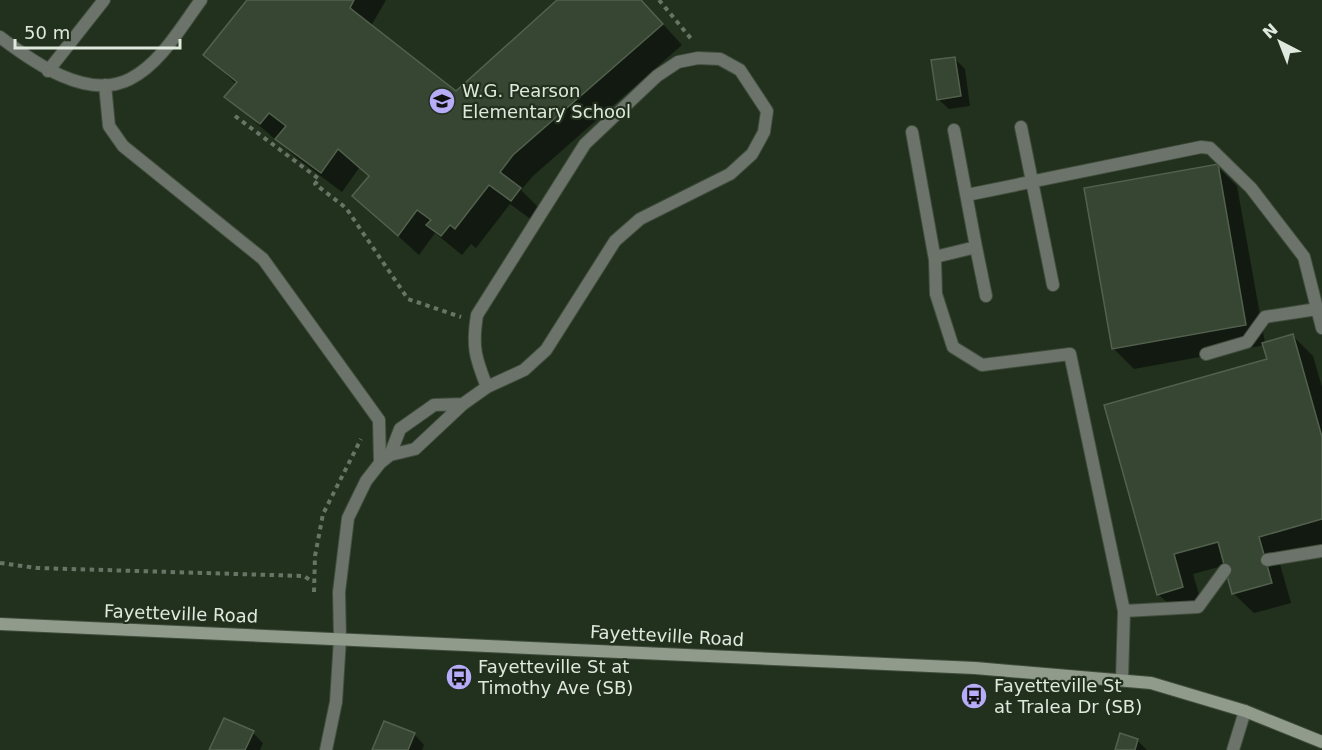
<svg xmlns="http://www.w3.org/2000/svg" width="1322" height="750" font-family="'DejaVu Sans',sans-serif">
  <rect width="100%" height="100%" fill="#22301e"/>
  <path fill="#0007" d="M249 0H386L371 26 456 93 559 0H641L682 45 533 176 521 190 540 209 532 220 510 204 476 248 471 244 462 255 435 233 419 255 354 196 370 178 359 168 342 192 298 159 226 97 237 85 205 55Z
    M954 58 965 69 970 106 949 109 938 99Z
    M1217 166 1237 186 1265 343 1293 336 1313 356 1322 387V545L1278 557 1291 603 1254 613 1233 593 1226 565 1193 574 1203 608 1179 614 1158 594 1106 406 1269 360 1265 345 1134 369 1113 348Z
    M253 733 263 743 260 750H210Z
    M414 734 424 745 422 750H374Z
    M1137 740 1147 750H1116Z"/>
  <path fill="#374633" stroke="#52614d" stroke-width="1.5" d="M247 0H354L350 8 456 91 557 0H641L663 24 513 155 500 172 521 188 511 201 489 185 455 229 450 225 441 236 426 225 431 220 417 210 398 236 352 196 369 176 338 149 321 173 275 139 286 126 269 113 260 124 224 97 237 82 203 55Z
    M955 57 961 96 937 100 931 60Z
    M1218 164 1246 325 1112 349 1084 188Z
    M1293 334 1322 437V519L1259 537 1272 583 1232 594 1218 542 1174 554 1183 587 1157 595 1104 405 1267 359 1262 343Z
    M224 718 254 731 245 750H209Z
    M384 721 415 733 408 750H372Z
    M1120 733 1138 739 1135 750H1115Z"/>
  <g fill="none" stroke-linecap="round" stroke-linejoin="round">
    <defs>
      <path id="service" d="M0 37C33 62 87 101 130 79 161 63 181 27 201 0
        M48 71 104 0
        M105 85 109 126 123 146 263 259 379 420 380 463
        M1021 127 1053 285
        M912 132 935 260 936 294 953 347 982 365 1070 354 1124 611 1122 679
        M967 195 1201 147 1210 148 1251 188 1304 257 1322 328
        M976 247 986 296
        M935 257 976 247 954 130
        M1206 354 1247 342 1265 317 1317 309
        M390 455 400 429 434 405 463 404
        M1267 560 1322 551
        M1124 611 1198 607 1225 570
        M340 639 339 592 348 518 366 481 380 463 390 455 415 449 463 404 487 387 524 370 546 350 615 241 640 219 730 174 752 154 764 132 767 111 740 70 720 59 698 58 678 62 657 76 585 144 477 315C472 346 475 357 487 387"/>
      <path id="minor" d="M326 750 336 702 340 639
        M1233 750 1245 711"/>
      <path id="secondary" d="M0 624 975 668 1151 683 1245 711 1322 742"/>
    </defs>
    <use href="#service" stroke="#404d3d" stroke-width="14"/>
    <use href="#minor" stroke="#404d3d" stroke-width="14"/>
    <use href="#secondary" stroke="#404d3d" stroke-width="14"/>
    <path stroke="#687465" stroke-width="4" stroke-dasharray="4.5 4.5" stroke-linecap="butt" d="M659 0 693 41
      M235 116 319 179 315 184 346 208 408 299 461 317
      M0 563 37 568 304 576 313 582
      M314 592 315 556 323 514 361 439"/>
    <use href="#service" stroke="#6c736a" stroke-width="12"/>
    <use href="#minor" stroke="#6c736a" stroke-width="12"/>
    <use href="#secondary" stroke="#909b8c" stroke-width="12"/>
  </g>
  <defs>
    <symbol id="school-disc" viewBox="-11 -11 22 22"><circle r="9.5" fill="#b6acf8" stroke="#22301e"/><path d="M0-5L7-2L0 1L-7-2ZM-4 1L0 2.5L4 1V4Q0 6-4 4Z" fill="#111"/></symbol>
    <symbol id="bus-disc" viewBox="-11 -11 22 22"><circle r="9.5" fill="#b6acf8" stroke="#22301e"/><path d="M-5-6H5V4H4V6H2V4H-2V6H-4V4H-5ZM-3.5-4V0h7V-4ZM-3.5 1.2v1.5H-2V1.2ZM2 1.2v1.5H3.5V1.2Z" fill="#111"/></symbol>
  </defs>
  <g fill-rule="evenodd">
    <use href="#school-disc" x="427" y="86" width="30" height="30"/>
    <use href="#bus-disc" x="444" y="662" width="30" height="30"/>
    <use href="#bus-disc" x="959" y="681" width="30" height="30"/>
  </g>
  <g text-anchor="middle" stroke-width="4.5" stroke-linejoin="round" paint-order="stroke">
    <g font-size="18" fill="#dfe8dd" stroke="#22301e" text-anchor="start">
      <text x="462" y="97">W.G. Pearson<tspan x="462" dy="21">Elementary School</tspan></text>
      <text x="478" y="673">Fayetteville St at<tspan x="478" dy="21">Timothy Ave (SB)</tspan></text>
      <text x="994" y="692">Fayetteville St<tspan x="994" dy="21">at Tralea Dr (SB)</tspan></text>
    </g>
    <g font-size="18" fill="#dfe8dd" stroke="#22301e">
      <text transform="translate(181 614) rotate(2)" y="6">Fayetteville Road</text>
      <text transform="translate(667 636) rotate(3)" y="6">Fayetteville Road</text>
    </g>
  </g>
  <g transform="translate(1280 42) rotate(318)" stroke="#22301e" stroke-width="4.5" paint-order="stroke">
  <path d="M0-4.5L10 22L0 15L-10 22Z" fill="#dfe8dd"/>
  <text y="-9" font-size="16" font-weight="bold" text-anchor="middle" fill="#dfe8dd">N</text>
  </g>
  <path d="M15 39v9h165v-9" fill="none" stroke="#dfe8dd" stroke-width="3"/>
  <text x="24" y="39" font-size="18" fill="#dfe8dd" stroke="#22301e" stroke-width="4.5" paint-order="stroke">50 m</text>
</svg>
